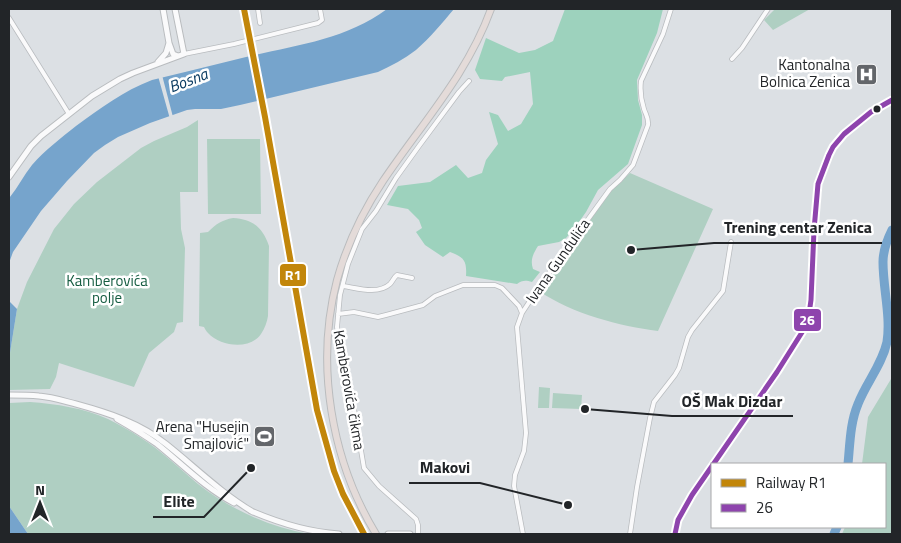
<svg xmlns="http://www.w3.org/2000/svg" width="901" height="543" font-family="'Titillium Web',sans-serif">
  <rect width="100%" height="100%" fill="#dce0e4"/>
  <path fill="#afcfc2" d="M775 9H810L773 30 764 20Z
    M198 120V192H180L181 229 185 248 183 322 177 323 174 332 149 353 134 387 59 363 56 377 50 389 9 390V359L17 309 27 282 54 229 74 204 97 182 141 148 154 141 187 127Z
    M207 139H260L261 214H208Z
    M630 173 713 209 658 331C620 326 572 314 539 291L611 190Z
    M233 218C253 219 263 228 269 246L268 316C267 322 265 328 261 334 250 350 221 347 208 333 206 331 205 329 204 327L199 326 200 233 208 232C216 224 222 220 233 218Z
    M892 375V534H842L845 527H885V464H862L868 417 891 379Z
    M539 387 550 388 549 408H538Z
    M553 393 582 395 581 409 552 408Z
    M30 402C56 404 84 408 108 419 130 430 151 443 169 459 179 467 188 476 198 484 230 509 269 527 309 534H28L9 506V403Z"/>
  <path fill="#9dd2bd" d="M565 9H663L657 33 637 80 638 100 642 115V125L628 164 598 190 586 212 574 229 566 238 559 242 538 246C533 254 530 260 533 269L540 272 532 282C526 280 522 280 517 284L466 276C467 261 464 257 450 252L443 257 425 245 416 232 422 228 419 220 408 209 387 205 398 186 430 182 456 165 468 178 482 173 486 160 498 144 489 112 498 115 508 131 521 124 533 104 530 72 505 77 502 81 480 79 475 70 486 38 519 53 535 50 553 41Z"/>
  <path fill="#76a4cc" d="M387 9H454C442 23 430 38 416 50 404 59 391 66 378 72L240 105 221 109H195L187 110 150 123 118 137 105 145 94 153 67 181 41 211 13 252 9 263V200L10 197C18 187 24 175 32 165 45 150 61 138 76 126 101 108 123 91 152 80 184 72 215 65 246 57 296 45 345 40 387 9Z
    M9 301 17 309 9 359Z
    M9 506 28 534H9Z"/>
  <path fill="#dce0e4" d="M254 53 264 102 260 103 251 54Z
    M162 75 173 117 170 119 158 76Z"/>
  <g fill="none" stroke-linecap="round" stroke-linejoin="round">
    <path stroke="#76a4cc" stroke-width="9" d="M848 464C850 444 850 423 858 404 866 383 882 365 887 342 891 316 883 289 883 262 883 251 887 240 892 230
      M834 534 837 527"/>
    <defs>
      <path id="minor" d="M258 9 260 23
        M9 18 69 114
        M184 54 234 44 318 23 322 20 320 9
        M732 59 742 48 768 9
        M343 286C357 288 378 295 390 284 393 281 394 277 397 275L412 278
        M338 314 354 312 378 317 386 315 423 305 435 296 463 285H495L502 288 519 306 522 313
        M418 534V525L416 519 379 486 364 468 352 397 346 382 339 343 337 327 340 295 348 264 362 229 376 211 396 178 419 146 459 92 469 81
        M523 534 514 486 515 475 524 451 526 433 517 327 522 313 541 284 610 189 620 180 633 165 648 125C649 119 646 115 644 109 641 100 640 90 641 81L663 34 671 9
        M630 534 637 487 650 418 654 402 675 375 679 368 688 337 692 330 723 291 731 242"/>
      <path id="tertiary" d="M169 43 173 54 178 56
        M158 62 166 53 169 43 163 9
        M9 177 31 146 41 136 92 96 120 79 133 73 184 54 175 9
        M9 395C19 395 29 395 39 396 52 397 64 401 76 404 109 413 140 423 166 444 195 467 221 493 253 512
        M117 419C131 427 144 435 157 444 182 464 205 488 234 503
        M251 511C279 523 309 532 339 534
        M388 534H410"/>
      <path id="secondary" d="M675 534 678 520 692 495 777 372 806 326 809 314 811 300 814 230 818 184 829 155 833 147 844 134 871 112 892 100"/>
      <path id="trunk" d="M376 534C331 460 315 364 337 280 347 244 363 211 383 181 422 123 467 75 491 9"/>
    </defs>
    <use href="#minor" stroke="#b9bcbf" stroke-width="5.5"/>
    <use href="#tertiary" stroke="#b9bcbf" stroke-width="7"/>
    <use href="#secondary" stroke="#b9bcbf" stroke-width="8"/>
    <use href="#trunk" stroke="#babcbe" stroke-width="8"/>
    <use href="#minor" stroke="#fafafb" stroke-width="4"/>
    <use href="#tertiary" stroke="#fafafb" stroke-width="5"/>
    <use href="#secondary" stroke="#f2eeee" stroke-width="5.5"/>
    <use href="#trunk" stroke="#e4dbd9" stroke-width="6"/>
    <defs>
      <path id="bus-1" d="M675 534 678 520 692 495 777 372 806 326 809 314 811 300 814 230 818 184 829 155 833 147 844 134 871 112 892 100"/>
    </defs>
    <use href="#bus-1" stroke="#fff" stroke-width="9"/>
    <use href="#bus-1" stroke="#8e44ad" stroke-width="5"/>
    <defs>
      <path id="rail-1" d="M244 9 265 117 317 410 334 471 343 494 364 534"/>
    </defs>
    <use href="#rail-1" stroke="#fff" stroke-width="10"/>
    <use href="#rail-1" stroke="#c2860a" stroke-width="6"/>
  </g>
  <defs>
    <symbol id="hospital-square" viewBox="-11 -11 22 22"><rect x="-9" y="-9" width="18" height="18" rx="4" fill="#63666a" stroke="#fff"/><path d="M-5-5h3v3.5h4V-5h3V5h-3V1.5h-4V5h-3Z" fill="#fff"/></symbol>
    <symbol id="stadium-square" viewBox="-11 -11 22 22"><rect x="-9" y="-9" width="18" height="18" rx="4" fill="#63666a" stroke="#fff"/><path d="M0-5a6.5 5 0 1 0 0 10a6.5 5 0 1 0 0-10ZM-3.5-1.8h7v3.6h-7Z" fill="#fff"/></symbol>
  </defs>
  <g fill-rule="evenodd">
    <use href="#hospital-square" x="854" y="62" width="25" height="25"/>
    <use href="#stadium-square" x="252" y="424" width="25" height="25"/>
  </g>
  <circle fill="#222528" stroke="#fff" stroke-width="2" cx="877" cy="109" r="4.5"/>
  <g text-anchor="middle" stroke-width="5" stroke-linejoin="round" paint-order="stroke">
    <g font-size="15" fill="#222528" stroke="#fff" text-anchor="end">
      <text x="850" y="70">Kantonalna<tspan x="850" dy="17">Bolnica Zenica</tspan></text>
      <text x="249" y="432">Arena "Husejin<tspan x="249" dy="17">Smajlović"</tspan></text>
    </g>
    <g font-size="15" fill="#222528" stroke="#fff">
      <text transform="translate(558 261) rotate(-55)" y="5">Ivana Gundulića</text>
      <text transform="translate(349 390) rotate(80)" y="5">Kamberovića čikma</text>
    </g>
    <g font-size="15" fill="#165d42" stroke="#fff">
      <text x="107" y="286">Kamberovića<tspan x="107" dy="17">polje</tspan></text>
    </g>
    <g font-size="16" font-style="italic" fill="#093a60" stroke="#fff">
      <text transform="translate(188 80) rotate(-21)" y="6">Bosna</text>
    </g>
  </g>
  <path fill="none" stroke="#222528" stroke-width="2" d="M631 250L714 243H882M585 409L672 416H793M568 505L480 483H409M251 468L204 517H153"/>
  <g fill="#222528" stroke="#fff" stroke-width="2">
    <circle cx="631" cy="250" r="5"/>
    <circle cx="585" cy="409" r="5"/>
    <circle cx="568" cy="505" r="5"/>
    <circle cx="251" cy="468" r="5"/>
  </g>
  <g font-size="16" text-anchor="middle" font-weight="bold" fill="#222528" stroke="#fff" stroke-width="5" stroke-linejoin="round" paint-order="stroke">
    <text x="798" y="233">Trening centar Zenica</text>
    <text x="732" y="407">OŠ Mak Dizdar</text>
    <text x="445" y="473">Makovi</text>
    <text x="179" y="507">Elite</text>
  </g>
  <g stroke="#fff" stroke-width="2">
    <rect x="279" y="263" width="28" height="24" rx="5" fill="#c2860a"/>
    <rect x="793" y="308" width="29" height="24" rx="5" fill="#8e44ad"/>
  </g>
  <g font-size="14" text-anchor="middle" font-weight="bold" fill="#fff">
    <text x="293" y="280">R1</text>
    <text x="807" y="325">26</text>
  </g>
  <rect width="901" height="543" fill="none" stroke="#222528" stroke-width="20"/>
  <rect x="711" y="463" width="175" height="65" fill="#ffffff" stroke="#a7a8a9"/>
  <rect x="721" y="479" width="25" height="8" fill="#c2860a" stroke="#a7a8a9"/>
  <text x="756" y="488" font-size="15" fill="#222528">Railway R1</text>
  <rect x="721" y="504" width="25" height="8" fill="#8e44ad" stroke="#a7a8a9"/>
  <text x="756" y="513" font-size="15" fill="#222528">26</text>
  <g transform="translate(40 503)" stroke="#ffffff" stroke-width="4" paint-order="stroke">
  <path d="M0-4L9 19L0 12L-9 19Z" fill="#222528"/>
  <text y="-8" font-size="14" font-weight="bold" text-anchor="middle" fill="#222528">N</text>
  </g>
</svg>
